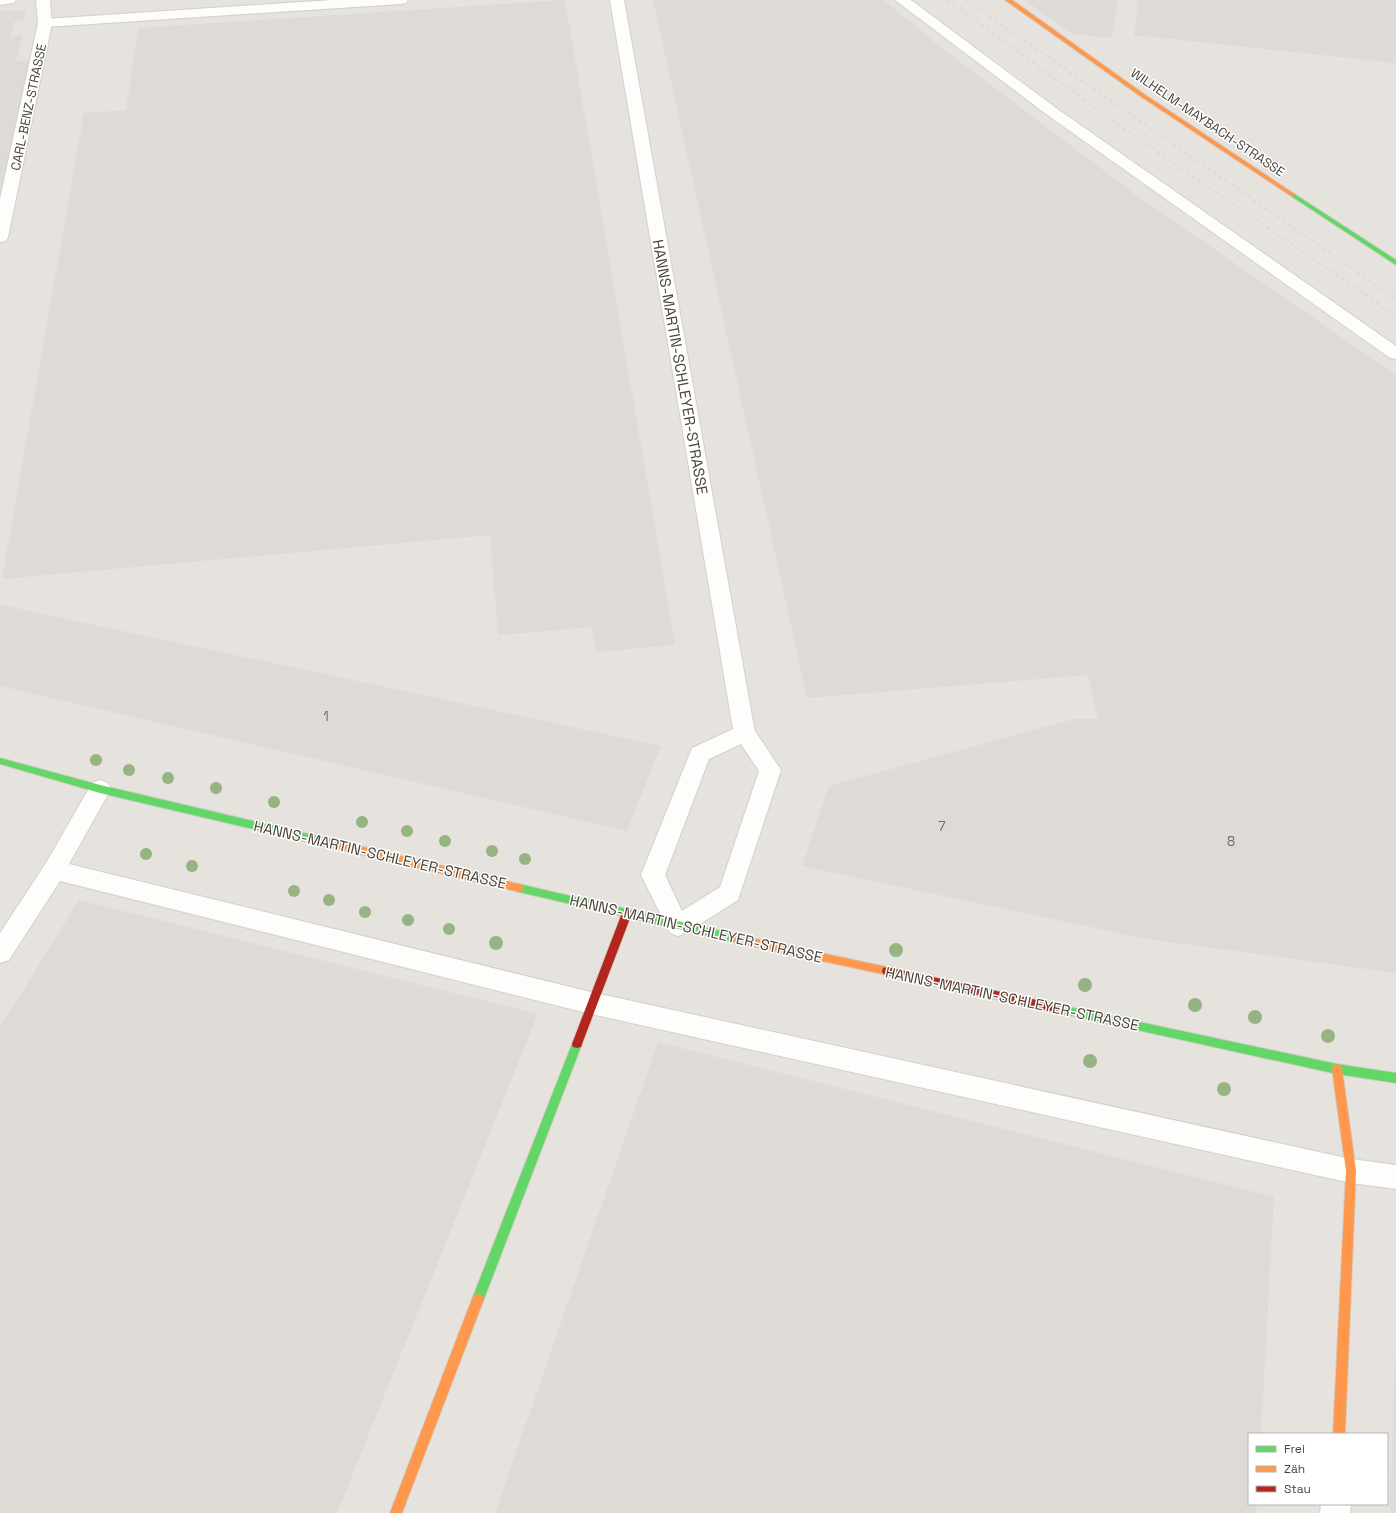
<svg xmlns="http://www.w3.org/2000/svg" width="1396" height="1513" font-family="'Space Grotesk',sans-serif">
  <rect width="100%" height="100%" fill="#f4f2ee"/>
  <path fill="#e6e2de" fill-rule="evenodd" d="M0 0H1396V1513H0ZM1249 1434H1387V1504H1249Z"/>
  <path fill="#e6e3df" d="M139 822 529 915 521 935 128 840Z
    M37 853 0 911V865Z"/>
  <path fill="#dedbd6" d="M565 0 675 645 596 652 592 627 498 635 490 535 2 579 84 113 126 110 138 28Z
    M653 0H884L934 42 1136 195 1396 375V973L1147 939 802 866 829 786 1074 719H1098L1088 675 807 698Z
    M1024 0H1118L1112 38 1073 34Z
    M1138 0H1396V63L1134 35Z
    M26 10 24 20 15 21 10 36 23 35 16 61 43 60 16 172H2L14 226 0 225V11Z
    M0 604 38 613 661 746 627 831 0 686Z
    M79 900 538 1014 337 1513H0V1027Z
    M658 1042 1274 1197 1261 1434H1249V1504H1257L1256 1513H495Z
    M1395 1358H1396V1513H1390Z"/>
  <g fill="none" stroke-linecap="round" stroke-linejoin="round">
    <defs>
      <path id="lane" d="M0 0H16L14 3 0 5Z
        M332 0H408L406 3 401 4 45 27 40 26 38 23 40 20 45 19Z
        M610 0H624L752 716 755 731 781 770 738 900 686 933 678 936 670 933 641 875 692 748 733 729ZM741 744 759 771 720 887 682 911 665 875 709 759Z
        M895 0H911L1056 108 1396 346V359L1390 358 1046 114Z
        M100 780 108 783 111 789 69 864 591 992 1351 1159 1396 1165V1189L1351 1183 591 1014 60 881 9 960 0 963V933L46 863 92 783Z"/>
      <path id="street" d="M36 0H50L52 23 8 237 6 241 0 242V199L38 23Z
        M1321 1504H1351L1350 1513H1320Z"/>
      <path id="fast" d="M1293 193 1396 260V265L1291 196V194Z
        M0 758 100 785 330 839 333 840 335 843 333 846 330 847 100 793 0 764Z
        M519 884 738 935 741 936 743 939 741 942 738 943 519 892 516 891 514 888 516 885Z
        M1055 1004 1337 1064 1396 1073V1083L1337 1074 1055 1012 1051 1011 1050 1008 1051 1005Z
        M577 1040 581 1041 582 1044 484 1299 482 1303 478 1304 474 1303 472 1299 572 1044 573 1041Z"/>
      <path id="slow" d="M1005 0H1012L1144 94 1296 195 1291 196 1140 96Z
        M330 839 519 884 522 885 524 888 522 891 519 892 330 847 327 846 325 843 327 840Z
        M738 935 887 967 891 968 892 971 891 974 887 975 738 943 735 942 733 939 735 936Z
        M1337 1064 1341 1066 1342 1069 1356 1171 1345 1434H1333L1346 1171 1332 1069 1333 1066Z
        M478 1294 482 1295 484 1299 402 1513H390L472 1299 474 1295Z"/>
      <path id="jam" d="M627 909 630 910 632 913 582 1044 581 1047 577 1048 573 1047 572 1044 622 913 624 910Z
        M887 967 1055 1004 1059 1005 1060 1008 1059 1011 1055 1012 887 975 883 974 882 971 883 968Z"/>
    </defs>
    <use href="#lane" stroke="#d2d0cb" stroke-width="2"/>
    <use href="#street" stroke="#d2d0cb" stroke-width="2"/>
    <use href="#fast" stroke="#d3cfc5" stroke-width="2"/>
    <use href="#slow" stroke="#d3cfc5" stroke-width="2"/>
    <use href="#jam" stroke="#d3cfc5" stroke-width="2"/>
    <use href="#lane" fill="#fdfdfc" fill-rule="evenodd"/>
    <use href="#street" fill="#fdfdfc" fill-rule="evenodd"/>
    <use href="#fast" fill="#63d668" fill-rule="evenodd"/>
    <use href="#slow" fill="#ff974d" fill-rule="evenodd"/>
    <use href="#jam" fill="#b3261e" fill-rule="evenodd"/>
    <path stroke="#dbdbda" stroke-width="2" stroke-dasharray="3.5 3.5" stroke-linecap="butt" d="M947 0 1130 133 1396 316
      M966 0 1396 299"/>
  </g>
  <g fill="#96b382">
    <circle cx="96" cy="760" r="6"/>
    <circle cx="129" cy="770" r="6"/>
    <circle cx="168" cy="778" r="6"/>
    <circle cx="216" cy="788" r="6"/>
    <circle cx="274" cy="802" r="6"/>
    <circle cx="362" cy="822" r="6"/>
    <circle cx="407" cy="831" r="6"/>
    <circle cx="445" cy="841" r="6"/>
    <circle cx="492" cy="851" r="6"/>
    <circle cx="146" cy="854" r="6"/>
    <circle cx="525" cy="859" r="6"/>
    <circle cx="192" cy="866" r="6"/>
    <circle cx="294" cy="891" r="6"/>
    <circle cx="329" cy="900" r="6"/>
    <circle cx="365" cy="912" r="6"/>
    <circle cx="408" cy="920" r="6"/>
    <circle cx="449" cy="929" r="6"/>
    <circle cx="496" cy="943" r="7"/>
    <circle cx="896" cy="950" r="7"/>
    <circle cx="1085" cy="985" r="7"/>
    <circle cx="1195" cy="1005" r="7"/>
    <circle cx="1255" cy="1017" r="7"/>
    <circle cx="1328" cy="1036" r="7"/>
    <circle cx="1090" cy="1061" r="7"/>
    <circle cx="1224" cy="1089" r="7"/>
  </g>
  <g text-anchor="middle" stroke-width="3" stroke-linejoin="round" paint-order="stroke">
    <g font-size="13" fill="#4b4439" stroke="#fff">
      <text transform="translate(28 107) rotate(-78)" y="5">CARL-BENZ-STRASSE</text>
      <text transform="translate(1208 122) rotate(34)" y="5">WILHELM-MAYBACH-STRASSE</text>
    </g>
    <g font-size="13" fill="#706a61">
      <text x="326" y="721">1</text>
      <text x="942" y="831">7</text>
      <text x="1231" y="846">8</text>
    </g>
    <g font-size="15" fill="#4b4439" stroke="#fff">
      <text transform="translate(680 367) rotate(80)" y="5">HANNS-MARTIN-SCHLEYER-STRASSE</text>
      <text transform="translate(380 855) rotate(13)" y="5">HANNS-MARTIN-SCHLEYER-STRASSE</text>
      <text transform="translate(696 929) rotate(13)" y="5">HANNS-MARTIN-SCHLEYER-STRASSE</text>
      <text transform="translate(1012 999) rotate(12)" y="5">HANNS-MARTIN-SCHLEYER-STRASSE</text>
    </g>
  </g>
  <rect x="1248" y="1433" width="140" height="72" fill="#ffffff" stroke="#b7b4b0"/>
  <rect x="1256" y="1446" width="20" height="6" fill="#63d668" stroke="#b7b4b0"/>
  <text x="1284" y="1453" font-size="12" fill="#4b4439">Frei</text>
  <rect x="1256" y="1466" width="20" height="6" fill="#ff974d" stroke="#b7b4b0"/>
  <text x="1284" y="1473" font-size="12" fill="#4b4439">Zäh</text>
  <rect x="1256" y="1486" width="20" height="6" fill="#b3261e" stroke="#b7b4b0"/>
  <text x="1284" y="1493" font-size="12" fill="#4b4439">Stau</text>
</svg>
